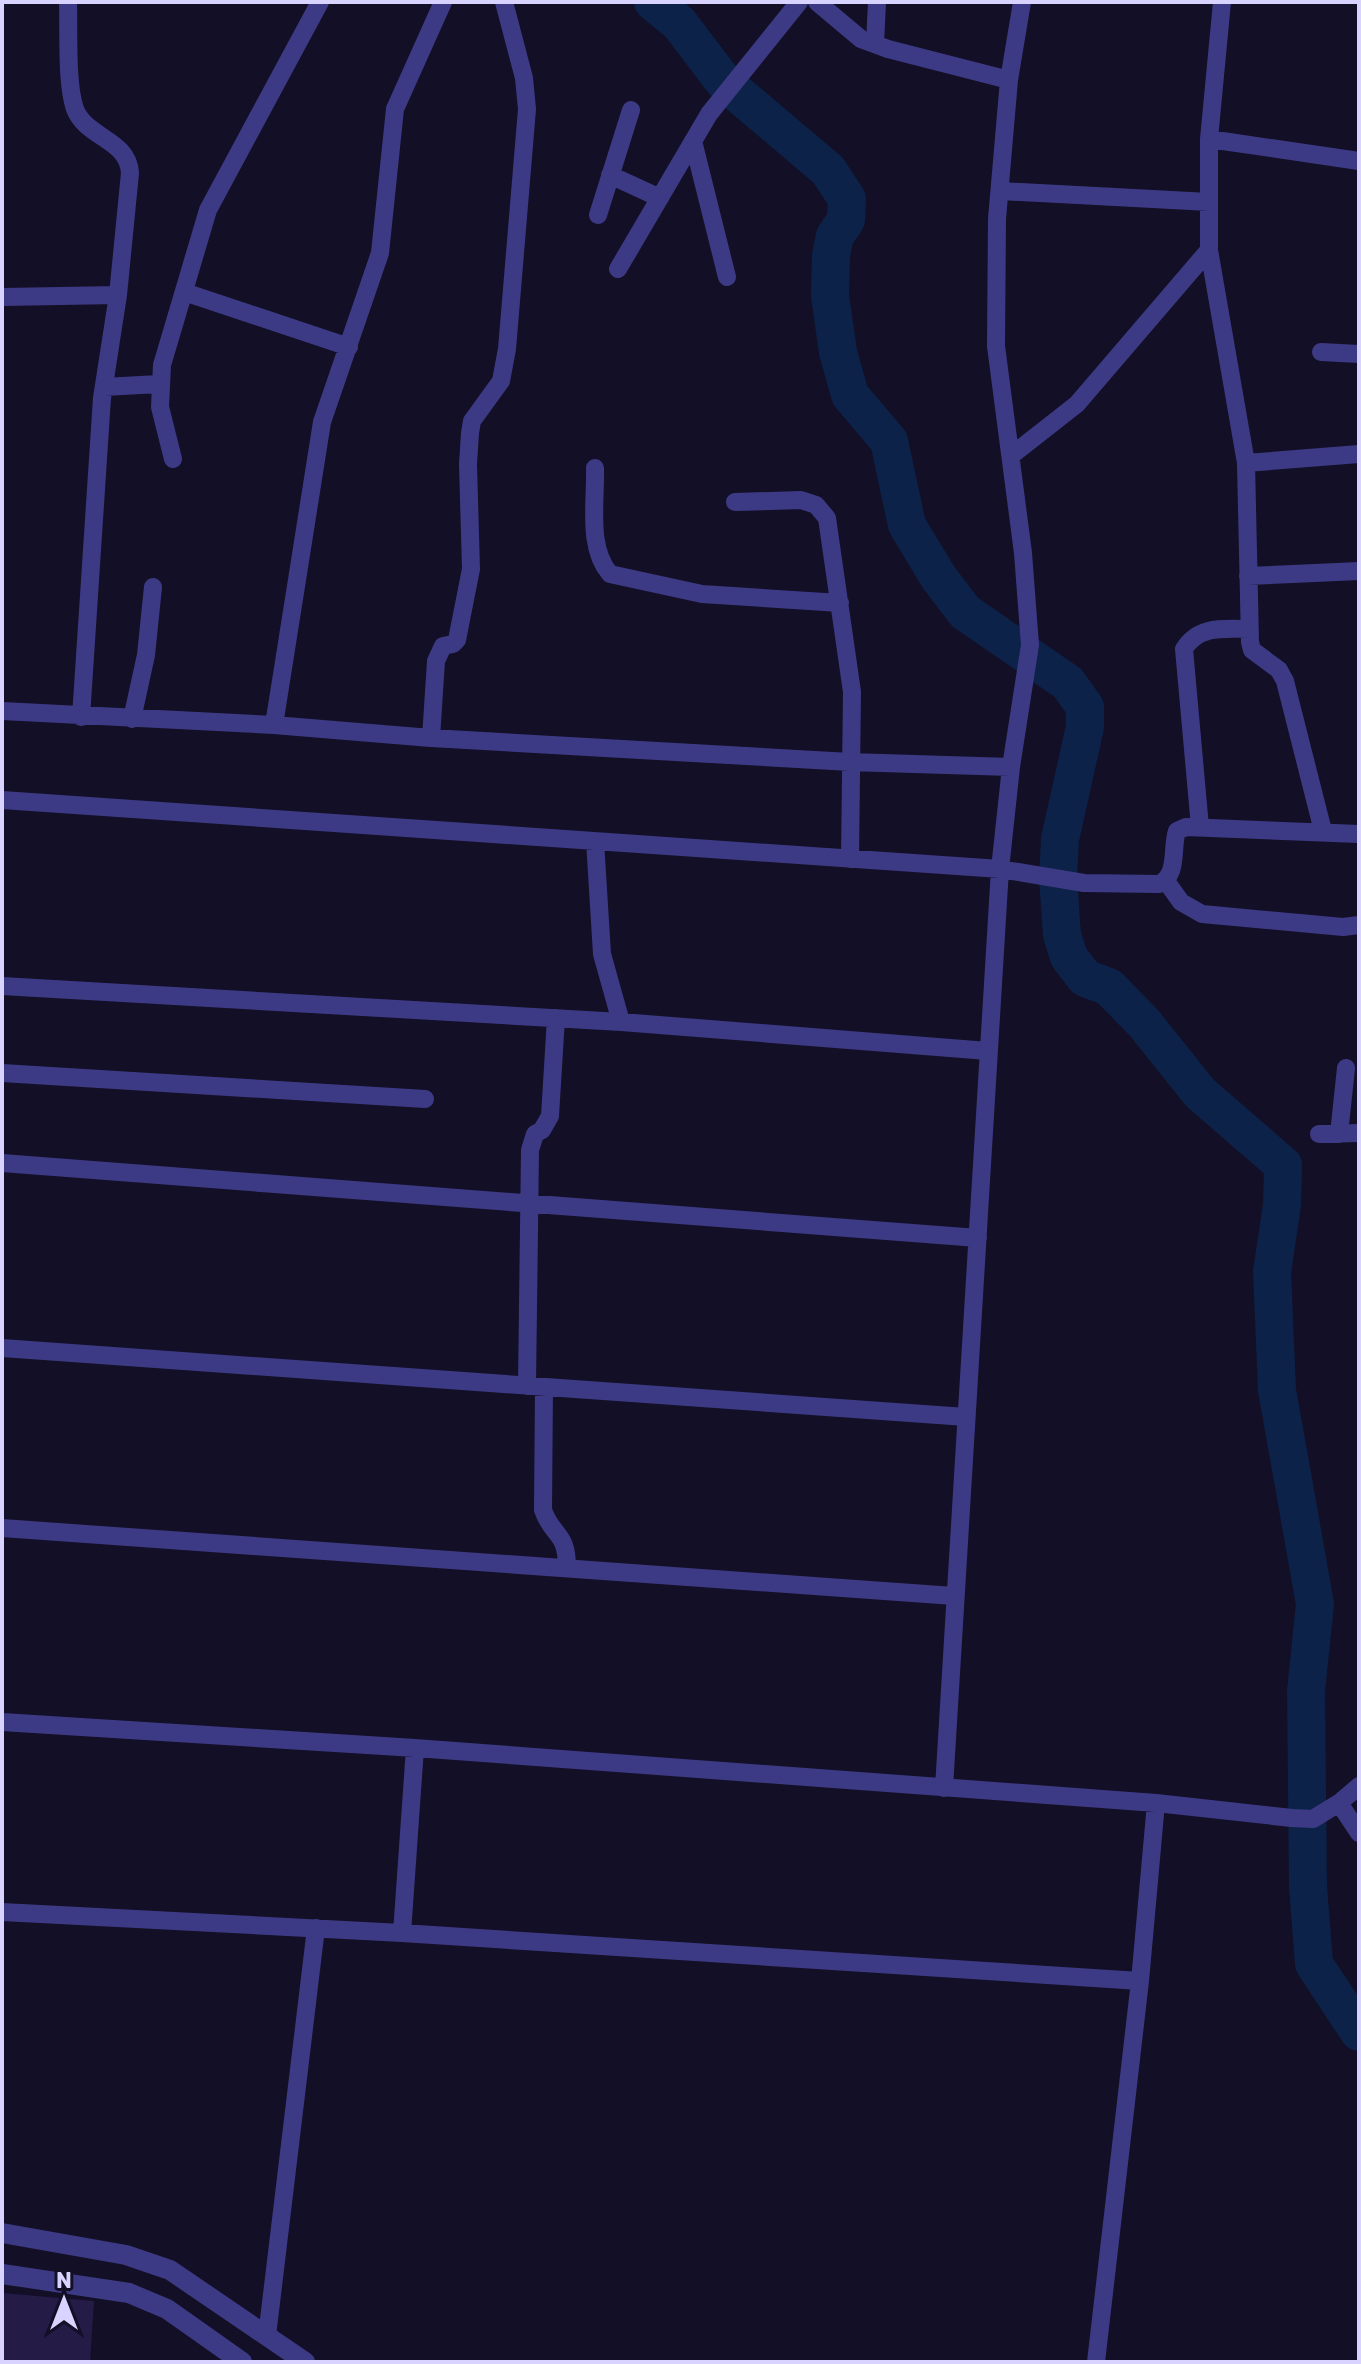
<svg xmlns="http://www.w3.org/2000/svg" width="1361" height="2364" font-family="Rubik,sans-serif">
  <rect width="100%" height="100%" fill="#130f26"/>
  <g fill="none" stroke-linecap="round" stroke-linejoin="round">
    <path stroke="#0c2248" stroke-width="38" d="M653 2 679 23 724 82 828 170 847 199 846 220 835 236 831 255 830 296 838 352 850 395 889 441 907 525 939 578 965 612 1068 683 1085 707V727L1060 839 1058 878 1062 935 1069 957 1085 978 1109 987 1144 1023 1200 1093 1283 1165 1282 1205 1272 1272 1277 1390 1315 1604 1306 1691 1308 1886 1314 1964 1359 2032"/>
  </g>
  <path fill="#241b47" d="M2 2293 94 2301 90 2362H2Z"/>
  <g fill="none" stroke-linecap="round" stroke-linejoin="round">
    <path stroke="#3d3a85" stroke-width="18" d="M68 2C69 31 66 83 75 109 86 138 128 139 130 173L118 295 102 398 81 717
      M817 2 861 39 888 49 1009 80
      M1222 2 1209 139 1359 161
      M875 44 877 2
      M1209 139V250L1246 463
      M693 141 727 277
      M610 175 660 198
      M1000 191 1209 202
      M598 215 631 110
      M618 269 709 114 799 2
      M184 292 349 347
      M2 297 118 295
      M1321 352 1359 354
      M104 387 159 384
      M1012 455 1077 404 1209 250
      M173 459 160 407 162 365 208 210 320 2
      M595 468C596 503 587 547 610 574L702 594 840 603
      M735 502 801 500 816 505 827 518 852 692 850 859
      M1248 576 1359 571
      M2 711 274 725 431 738 850 762 1011 767
      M132 719 146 655 153 587
      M274 725 322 422 380 253 395 109 443 2
      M431 738 436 661 443 646 453 644 457 640 471 569 468 464 470 433 472 421 501 381 507 349 527 109 524 78 504 2
      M2 800 1000 869 1084 883 1159 884C1179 875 1171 848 1177 831L1186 827 1359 834
      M1200 827 1184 649C1199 625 1224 629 1249 629
      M1323 831 1285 681 1279 670 1252 650 1250 642 1246 463 1359 454
      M595 841 602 954 621 1022
      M1166 881 1181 902 1202 914 1343 927 1359 925
      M2 986 621 1022 988 1051
      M2 1073 425 1099
      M1319 1134 1359 1133
      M1339 1134 1346 1068
      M2 1163 978 1238
      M2 1348 966 1417
      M527 1386 530 1150 535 1134 542 1130 550 1116 556 1018
      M544 1387 543 1510C553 1538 567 1531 567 1568
      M2 1528 954 1596
      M2 1722 415 1748 1156 1803 1292 1818 1313 1819 1339 1803 1359 1786
      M944 1788 1000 869 1011 767 1030 645 1023 553 996 346 997 219 1009 80 1022 2
      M1339 1803 1359 1833
      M2 1912 402 1933 1140 1981
      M402 1933 415 1748
      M267 2336 316 1928
      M1096 2362 1140 1981 1156 1803"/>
    <path stroke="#3d3a85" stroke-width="20" d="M2 2233 126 2255 170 2270 305 2362
      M2 2274 129 2293 167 2309 242 2362"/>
  </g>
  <rect width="1361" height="2364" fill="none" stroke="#d9d4ff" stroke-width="8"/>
  <g transform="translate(64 2300)" stroke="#130f26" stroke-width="6" paint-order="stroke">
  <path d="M0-6L14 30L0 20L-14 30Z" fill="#d9d4ff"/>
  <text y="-12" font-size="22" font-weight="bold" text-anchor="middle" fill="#d9d4ff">N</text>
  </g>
</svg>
